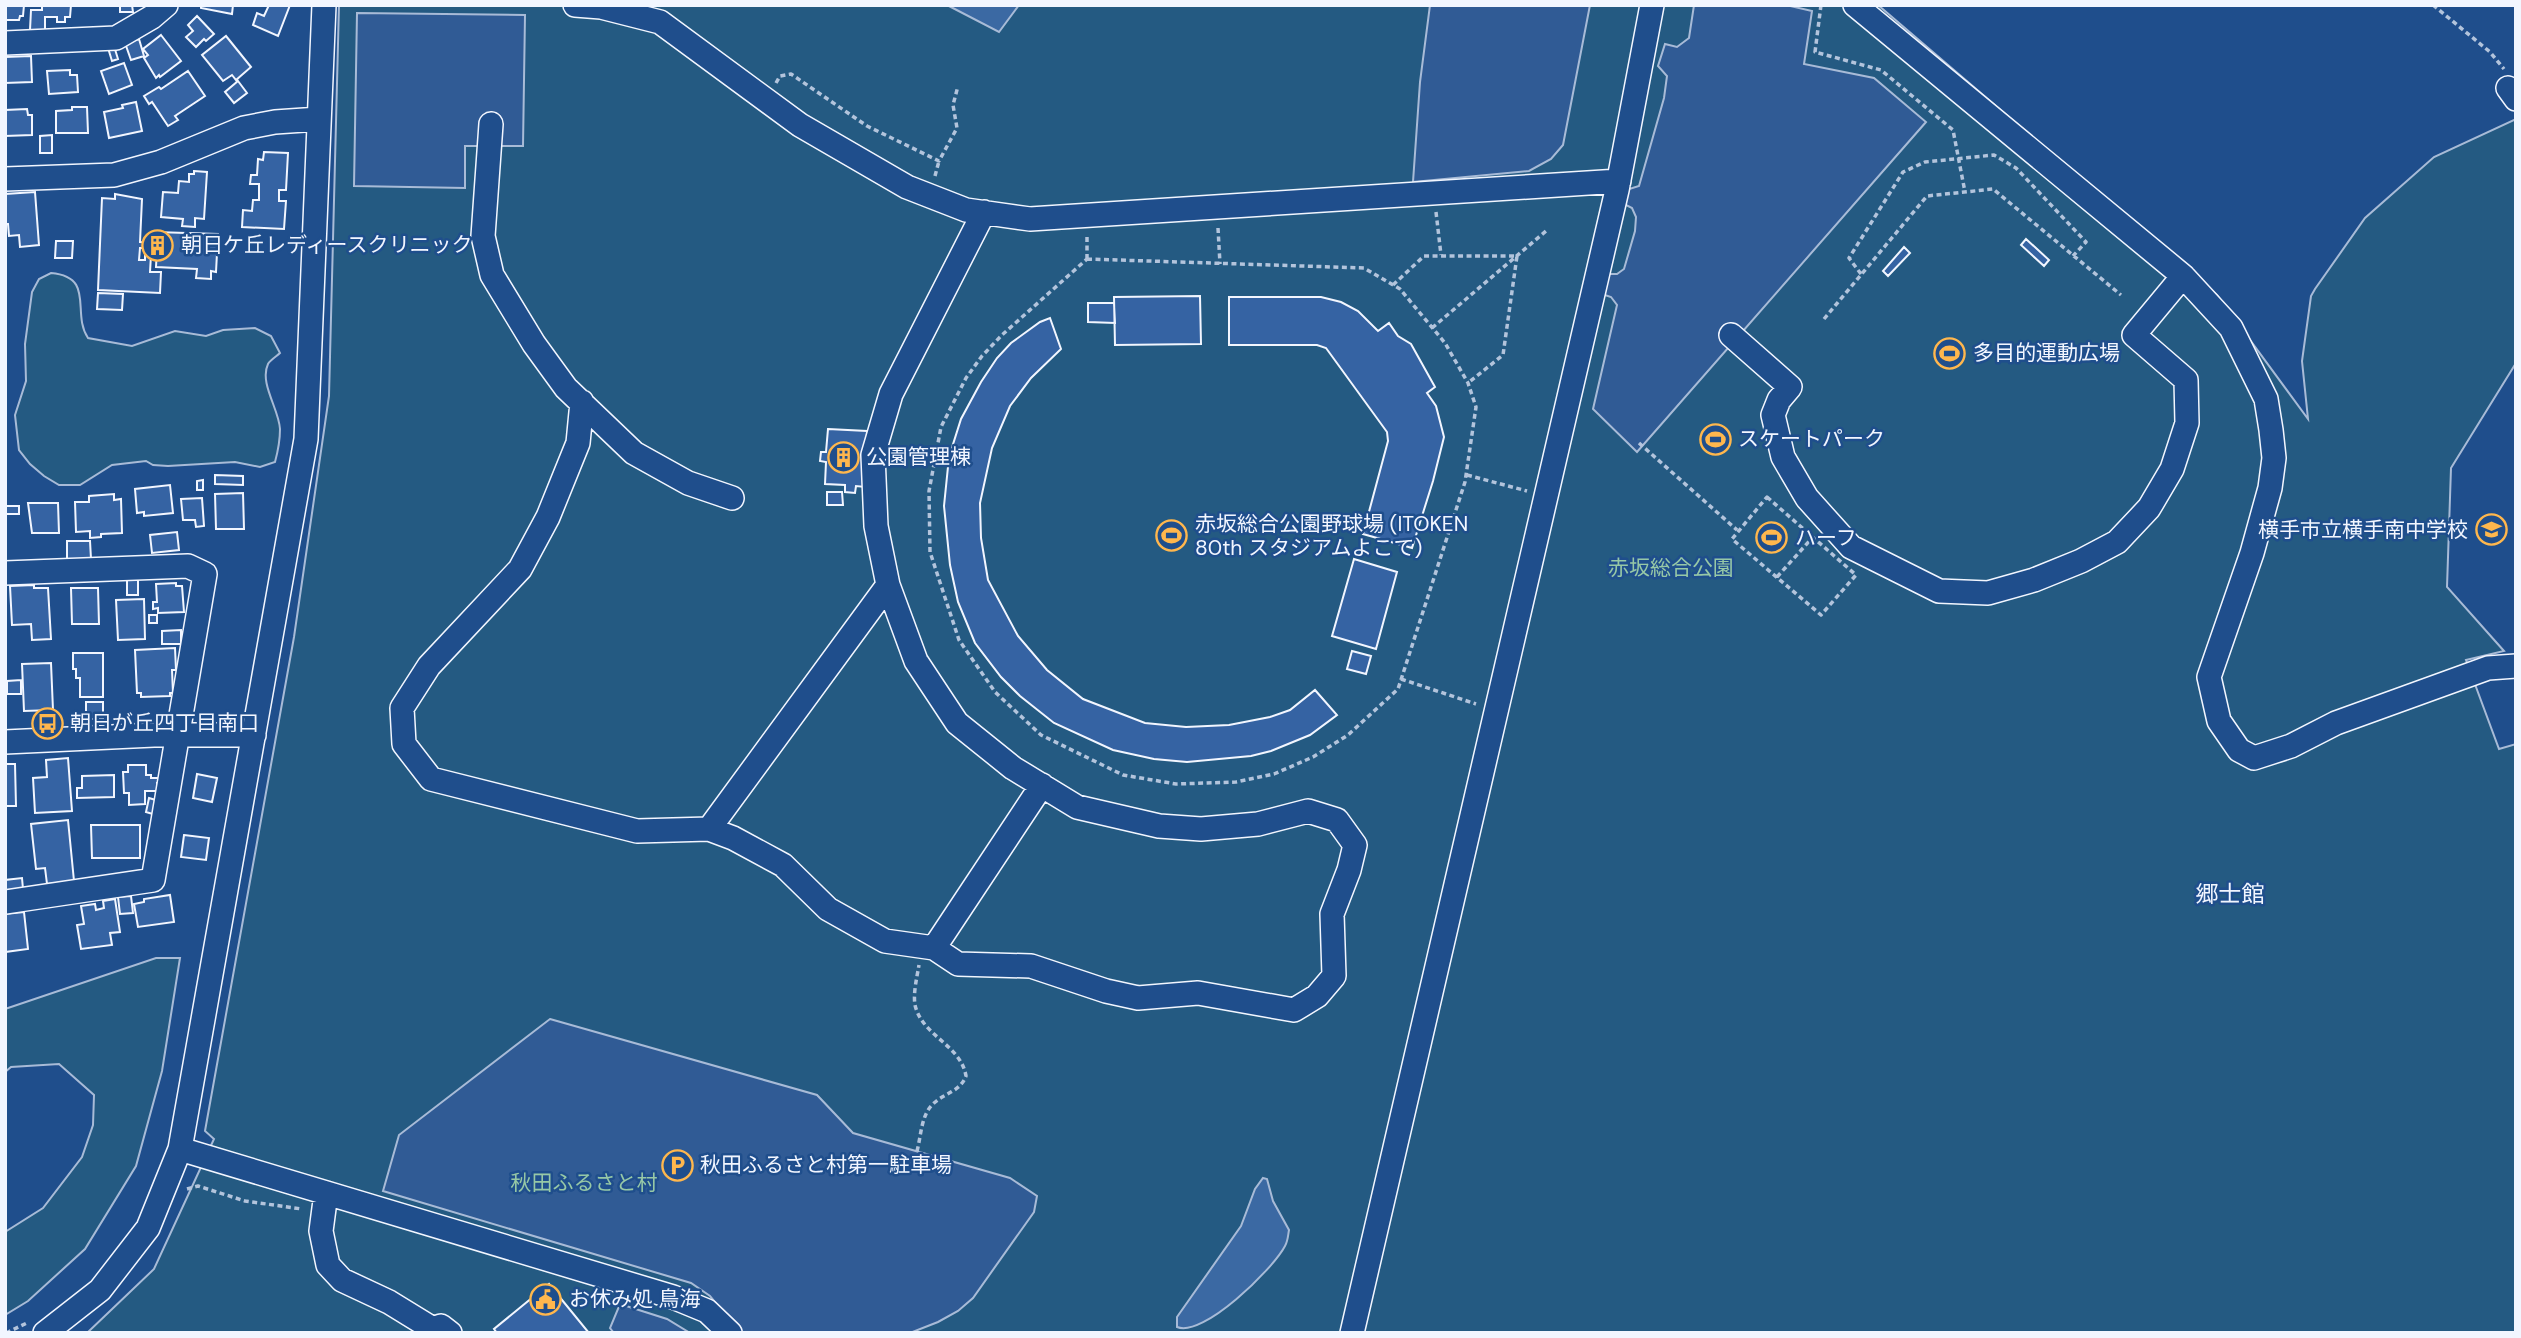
<svg xmlns="http://www.w3.org/2000/svg" width="2521" height="1338" font-family="'DM Sans','Noto Sans JP',sans-serif">
  <rect width="100%" height="100%" fill="#1f4e8c"/>
  <path fill="#245a82" stroke="#a8bbd7" stroke-width="2" d="M339 5H1878L2217 295 2308 419 2302 361 2311 296 2315 289 2365 218 2434 157 2516 119V363L2451 468 2447 587 2504 651 2466 660 2499 749 2516 744V1333H87L154 1269 214 1139 205 1131 294 637 329 396Z
    M51 273C96 277 71 313 88 338L132 346 175 331 206 336 223 330 255 328 271 336 280 353C277 356 270 360 268 364 259 383 279 409 280 429 280 440 278 451 275 462L260 467 235 462 168 466 153 465 146 461 112 465 80 485H59L44 476 30 464 19 450 15 415 26 381 25 344 32 292 39 279Z
    M156 958H180L162 1071 136 1166 85 1249 28 1301 5 1315V1232L43 1208 82 1157 93 1125 94 1095 59 1064 11 1067 5 1072V1009Z"/>
  <path fill="#305b95" stroke="#a8bbd7" stroke-width="2" d="M1430 5H1590L1563 145 1551 159 1529 171 1413 182 1420 82Z
    M1694 5H1786L1812 11 1804 64 1874 78 1926 122 1637 452 1593 409 1617 305 1611 297 1602 294 1608 274H1617L1624 269 1635 231 1636 217 1632 208 1624 204 1626 190 1639 186 1664 98 1667 76 1658 66 1665 44 1677 47 1689 38Z
    M357 13 525 15 523 146H465V188L354 186Z
    M550 1019 817 1095 853 1133 1010 1178 1037 1196 1034 1212 973 1298 958 1311 938 1322 910 1333H740L710 1296 691 1283 383 1191 399 1135Z
    M620 1304 667 1319 690 1333H614L610 1328Z"/>
  <path fill="#3b69a3" stroke="#a8bbd7" stroke-width="2" d="M947 5H1019L999 32Z
    M1263 1178 1267 1179 1273 1201 1289 1230C1288 1235 1288 1241 1285 1246 1273 1269 1203 1338 1177 1327V1317L1241 1226 1255 1189Z"/>
  <path fill="#3563a3" stroke="#f2f6ff" stroke-width="2" d="M5 5H24L23 16H20L19 20H5Z
    M42 5H71L70 17H65V22H57V17H45V30H30L31 10H42Z
    M120 5H132L133 12H120Z
    M201 5H233L232 14 201 8Z
    M269 5H290L278 36 253 25 257 13 264 16Z
    M197 16 214 34 206 41 204 39 196 47 186 37 193 31 188 25Z
    M161 35 181 61 160 77 159 75 156 78 144 58 148 55 143 49Z
    M226 36 251 67 236 80 232 75 223 81 202 55Z
    M139 39 144 56 131 60 125 43Z
    M114 46 118 59 112 61 108 48Z
    M31 56 32 82 5 83V57Z
    M124 63 132 85 109 94 101 71Z
    M70 70V75H77L78 92 49 94 47 71Z
    M188 71 205 96 175 116 178 120 168 126 152 102 149 104 144 96 159 87 161 89Z
    M238 81 247 93 234 103 225 92Z
    M136 102 142 131 109 138 104 112 123 108 122 105Z
    M72 107H87L88 133H56V111L72 110Z
    M27 109 28 115H32V135L5 136V110Z
    M52 135V153H40V136Z
    M264 152 288 153 286 190H279V201H286L284 229 242 227 243 210 252 211 253 200H259V184H250L251 175H257L258 159 263 160Z
    M194 171 207 172 204 219 195 218V227L182 226 183 219 161 217 163 192 178 193 179 181 189 182V174H194Z
    M35 192 39 245 20 247 19 235 9 236 8 224H5V194Z
    M115 194 142 199 140 242 156 243V232L218 234 216 272 211 271V279L196 278 197 269 156 267 157 248H140L139 260H145V255H151L150 272H161L160 293 98 290 102 198 115 199Z
    M2026 239 2049 260 2044 266 2021 245Z
    M56 241H73L72 258H55Z
    M1904 247 1910 253 1888 276 1883 271Z
    M98 293 123 294 122 310 97 309Z
    M1200 296 1201 344 1115 345 1114 297Z
    M1229 297H1321L1341 302 1358 311 1378 331 1389 323 1398 336 1411 344 1435 387 1427 393 1436 406 1444 437 1433 481 1412 548 1363 534 1388 441 1387 432 1326 348 1317 345H1229Z
    M1088 303H1114L1115 323 1088 322Z
    M1050 318 1061 349 1031 378 1010 406 992 448 980 503 981 538 988 580 1018 636 1047 670 1083 699 1145 723 1186 727 1229 725 1270 717 1290 710 1315 690 1337 715 1310 735 1271 751 1251 756 1187 762 1154 759 1113 750 1054 723 1020 696 1001 677 975 643 958 602 950 565 944 506 949 457 961 419 981 382 997 358 1011 343 1040 322Z
    M828 429 867 431 865 487 856 486 855 493 845 492V485L825 484 826 462 820 461 821 452H826Z
    M215 475 243 476V485L215 484Z
    M203 480V490H197V481Z
    M170 485 173 513 144 516V512L137 513 135 489Z
    M827 492H842L843 505H827Z
    M243 493 244 529H216L215 494Z
    M114 494V500L121 499 122 533 101 534V537L90 538V531L76 532 75 502H89V496Z
    M202 498 204 526 196 527 195 520H183L181 499Z
    M28 503H58L59 533H32Z
    M5 506H19V514H5Z
    M177 532 179 550 152 553 150 535Z
    M67 541H90L91 559H67Z
    M1354 559 1397 572 1376 649 1332 636Z
    M127 580H138V595H127Z
    M176 583V586H182L184 612 158 613V608L153 609V602H157L156 584Z
    M34 585V588H48L51 639 32 640 31 624 12 625 10 586Z
    M71 588H98L99 624H72Z
    M144 599 145 639 118 640 116 600Z
    M149 615H157V623H149Z
    M181 630V644H162V631Z
    M175 648 176 670H172L173 693H170V696L141 697V693H137L135 650Z
    M1352 651 1371 656 1366 674 1347 669Z
    M73 653H103V697H80V678H76V669H73Z
    M51 663 53 710 24 711 22 664Z
    M21 680V694H7V681Z
    M86 702H103V719H86Z
    M68 758 72 811 35 813 33 778 47 777 46 760Z
    M5 764H15L16 806H5Z
    M128 765H146V775H151V778H160L161 783H157V791H145V804L129 805V793H124L123 772H128Z
    M197 774 217 778 212 802 193 798Z
    M114 775V797L77 798V788H82V776Z
    M149 798 159 801 156 815 146 812Z
    M68 820 74 881 47 884 45 868 36 869 31 824Z
    M91 825H140V858H92Z
    M184 835 209 838 206 860 181 857Z
    M22 878 23 889 5 891V880Z
    M170 895 174 922 138 927 134 904 144 902V899Z
    M131 896 133 913 120 914 118 897Z
    M115 899 120 932 110 933 112 945 81 949 77 925 84 924 81 906 95 904 96 910 104 908 103 901Z
    M24 912 28 949 5 952V914Z
    M549 1284 589 1333H497L494 1329Z"/>
  <g fill="none" stroke-linecap="round" stroke-linejoin="round">
    <defs>
      <path id="minor" d="M575 5 601 7 660 22 800 125 907 187 966 210 1030 219 1619 181
        M1855 5 2183 276 2231 328 2266 399 2271 430 2274 458 2270 488 2252 553 2209 677 2219 721 2239 750 2254 758 2291 746 2336 723 2488 668 2516 666
        M5 43 116 38 152 17 166 5
        M2508 88 2516 99
        M491 124 483 236 492 275 534 344 566 388 634 453 688 483 732 498
        M5 179 114 175 161 162 244 128 275 122 319 119
        M1731 335 1790 387 1779 400 1773 415 1783 457 1807 498 1851 547 1939 591 1988 593 2034 580 2081 561 2117 542 2149 508 2172 469 2187 423 2186 380 2134 335 2183 276
        M582 402 578 443 548 517 520 569 429 666 402 708 404 744 431 779 637 831 709 829 888 585 876 526 873 455 891 394 984 212
        M5 573 188 566 205 574 153 880 5 902
        M5 742 154 735H254
        M709 829 733 838 783 865 828 909 885 941 934 948 958 964 1031 966 1106 991 1138 998 1198 993 1294 1010 1317 996 1334 976 1332 914 1349 870 1355 845 1337 820 1308 811 1258 824 1201 829 1159 826 1077 807 1013 768 957 723 916 661 888 585
        M934 948 1042 785
        M180 1149 673 1297 707 1311 730 1333
        M326 1193 321 1231 328 1265 342 1280 389 1302 433 1329 441 1326 450 1333
        M45 1333 100 1290 148 1228 180 1149 306 439 324 5
        M1352 1333 1617 190 1652 5"/>
    </defs>
    <use href="#minor" stroke="#f2f6ff" stroke-width="26"/>
    <path stroke="#b3c4dc" stroke-width="3.5" stroke-dasharray="5 3.5" stroke-linecap="butt" d="M1821 5 1815 52 1881 70 1953 130 1965 192
      M2433 5 2490 52 2504 69
      M776 83 780 76 791 74 867 126 939 161 957 128 953 105 958 86
      M935 176 939 161
      M1436 212 1441 255
      M1218 228 1220 264
      M1087 259 1364 268 1400 289 1445 343 1468 383 1476 407 1465 482 1398 689 1348 735 1313 757 1274 774 1236 782 1176 784 1123 775 1041 735 995 692 959 640 930 552 929 491 941 427 966 378 982 356 1002 335Z
      M1087 259V237
      M1861 274 1849 258 1903 172 1925 162 1994 155 2016 168 2086 242 2073 256
      M1393 285 1424 256H1517L1503 355 1468 383
      M1824 319 1927 196 1993 189 2121 295
      M1432 328 1546 231
      M1639 443 1737 530
      M1467 475 1527 491
      M1767 497 1856 575 1821 615 1732 539Z
      M1777 577 1813 537
      M1401 679 1476 704
      M917 1151C921 1137 921 1115 933 1104 944 1093 960 1092 966 1076 961 1045 922 1036 915 1005 913 993 917 977 919 965
      M187 1189 198 1186 245 1201 302 1209
      M6 1333 27 1323"/>
    <use href="#minor" stroke="#1f4e8c" stroke-width="23"/>
  </g>
  <defs>
    <symbol id="building-ring" viewBox="-11 -11 22 22"><circle r="9.5" fill="#1f4e8c" stroke="#ffb74d" stroke-width="1.5"/><path d="M-4-6H4V6H1V3H-1V6H-4ZM-2.5-4.3h1.7v1.8h-1.7ZM.8-4.3h1.7v1.8H.8ZM-2.5-1h1.7V.8h-1.7ZM.8-1h1.7V.8H.8Z" fill="#ffb74d"/></symbol>
    <symbol id="stadium-ring" viewBox="-11 -11 22 22"><circle r="9.5" fill="#1f4e8c" stroke="#ffb74d" stroke-width="1.5"/><path d="M0-5a6.5 5 0 1 0 0 10a6.5 5 0 1 0 0-10ZM-3.5-1.8h7v3.6h-7Z" fill="#ffb74d"/></symbol>
    <symbol id="school-ring" viewBox="-11 -11 22 22"><circle r="9.5" fill="#1f4e8c" stroke="#ffb74d" stroke-width="1.5"/><path d="M0-5L7-2L0 1L-7-2ZM-4 1L0 2.5L4 1V4Q0 6-4 4Z" fill="#ffb74d"/></symbol>
    <symbol id="bus-ring" viewBox="-11 -11 22 22"><circle r="9.5" fill="#1f4e8c" stroke="#ffb74d" stroke-width="1.5"/><path d="M-5-6H5V4H4V6H2V4H-2V6H-4V4H-5ZM-3.5-4V0h7V-4ZM-3.5 1.2v1.5H-2V1.2ZM2 1.2v1.5H3.5V1.2Z" fill="#ffb74d"/></symbol>
    <symbol id="parking-ring" viewBox="-11 -11 22 22"><circle r="9.5" fill="#1f4e8c" stroke="#ffb74d" stroke-width="1.5"/><path d="M-3.5-5.5H1a3.5 3.5 0 0 1 0 7H-1V5.5H-3.5ZM-1-3.4V-.6H.8a1.4 1.4 0 0 0 0-2.8Z" fill="#ffb74d"/></symbol>
    <symbol id="civic-ring" viewBox="-11 -11 22 22"><circle r="9.5" fill="#1f4e8c" stroke="#ffb74d" stroke-width="1.5"/><path d="M-.6-6.5H3V-4.5H.6V-3L4-1V1h2V6H-6V1h2V-1L-.6-3ZM-1.2 2.5V6h2.4V2.5Z" fill="#ffb74d"/></symbol>
  </defs>
  <g fill-rule="evenodd">
    <use href="#building-ring" x="140" y="228" width="35" height="35"/>
    <use href="#stadium-ring" x="1932" y="336" width="35" height="35"/>
    <use href="#stadium-ring" x="1698" y="422" width="35" height="35"/>
    <use href="#building-ring" x="826" y="440" width="35" height="35"/>
    <use href="#school-ring" x="2474" y="512" width="35" height="35"/>
    <use href="#stadium-ring" x="1154" y="518" width="35" height="35"/>
    <use href="#stadium-ring" x="1754" y="520" width="35" height="35"/>
    <use href="#bus-ring" x="30" y="706" width="35" height="35"/>
    <use href="#parking-ring" x="660" y="1148" width="35" height="35"/>
    <use href="#civic-ring" x="528" y="1282" width="35" height="35"/>
  </g>
  <g text-anchor="middle" stroke-width="5" stroke-linejoin="round" paint-order="stroke">
    <g font-size="21" fill="#f2f6ff" stroke="#1f4e8c" text-anchor="start">
      <text x="181" y="252">朝日ケ丘レディースクリニック</text>
      <text x="1973" y="360">多目的運動広場</text>
      <text x="1738" y="446">スケートパーク</text>
      <text x="866" y="464">公園管理棟</text>
      <text x="1195" y="531">赤坂総合公園野球場 (ITOKEN<tspan x="1195" dy="24">80th スタジアムよこて)</tspan></text>
      <text x="2468" y="537" text-anchor="end">横手市立横手南中学校</text>
      <text x="1795" y="545">ハーフ</text>
      <text x="70" y="730">朝日が丘四丁目南口</text>
      <text x="700" y="1172">秋田ふるさと村第一駐車場</text>
      <text x="569" y="1306">お休み処 鳥海</text>
    </g>
    <g font-size="21" fill="#97c8a6" stroke="#1f4e8c">
      <text x="1671" y="575">赤坂総合公園</text>
      <text x="584" y="1190">秋田ふるさと村</text>
    </g>
    <g font-size="23" fill="#f2f6ff" stroke="#1f4e8c">
      <text x="2230" y="902">郷士館</text>
    </g>
  </g>
  <rect width="2521" height="1338" fill="none" stroke="#f2f6ff" stroke-width="14"/>
</svg>
